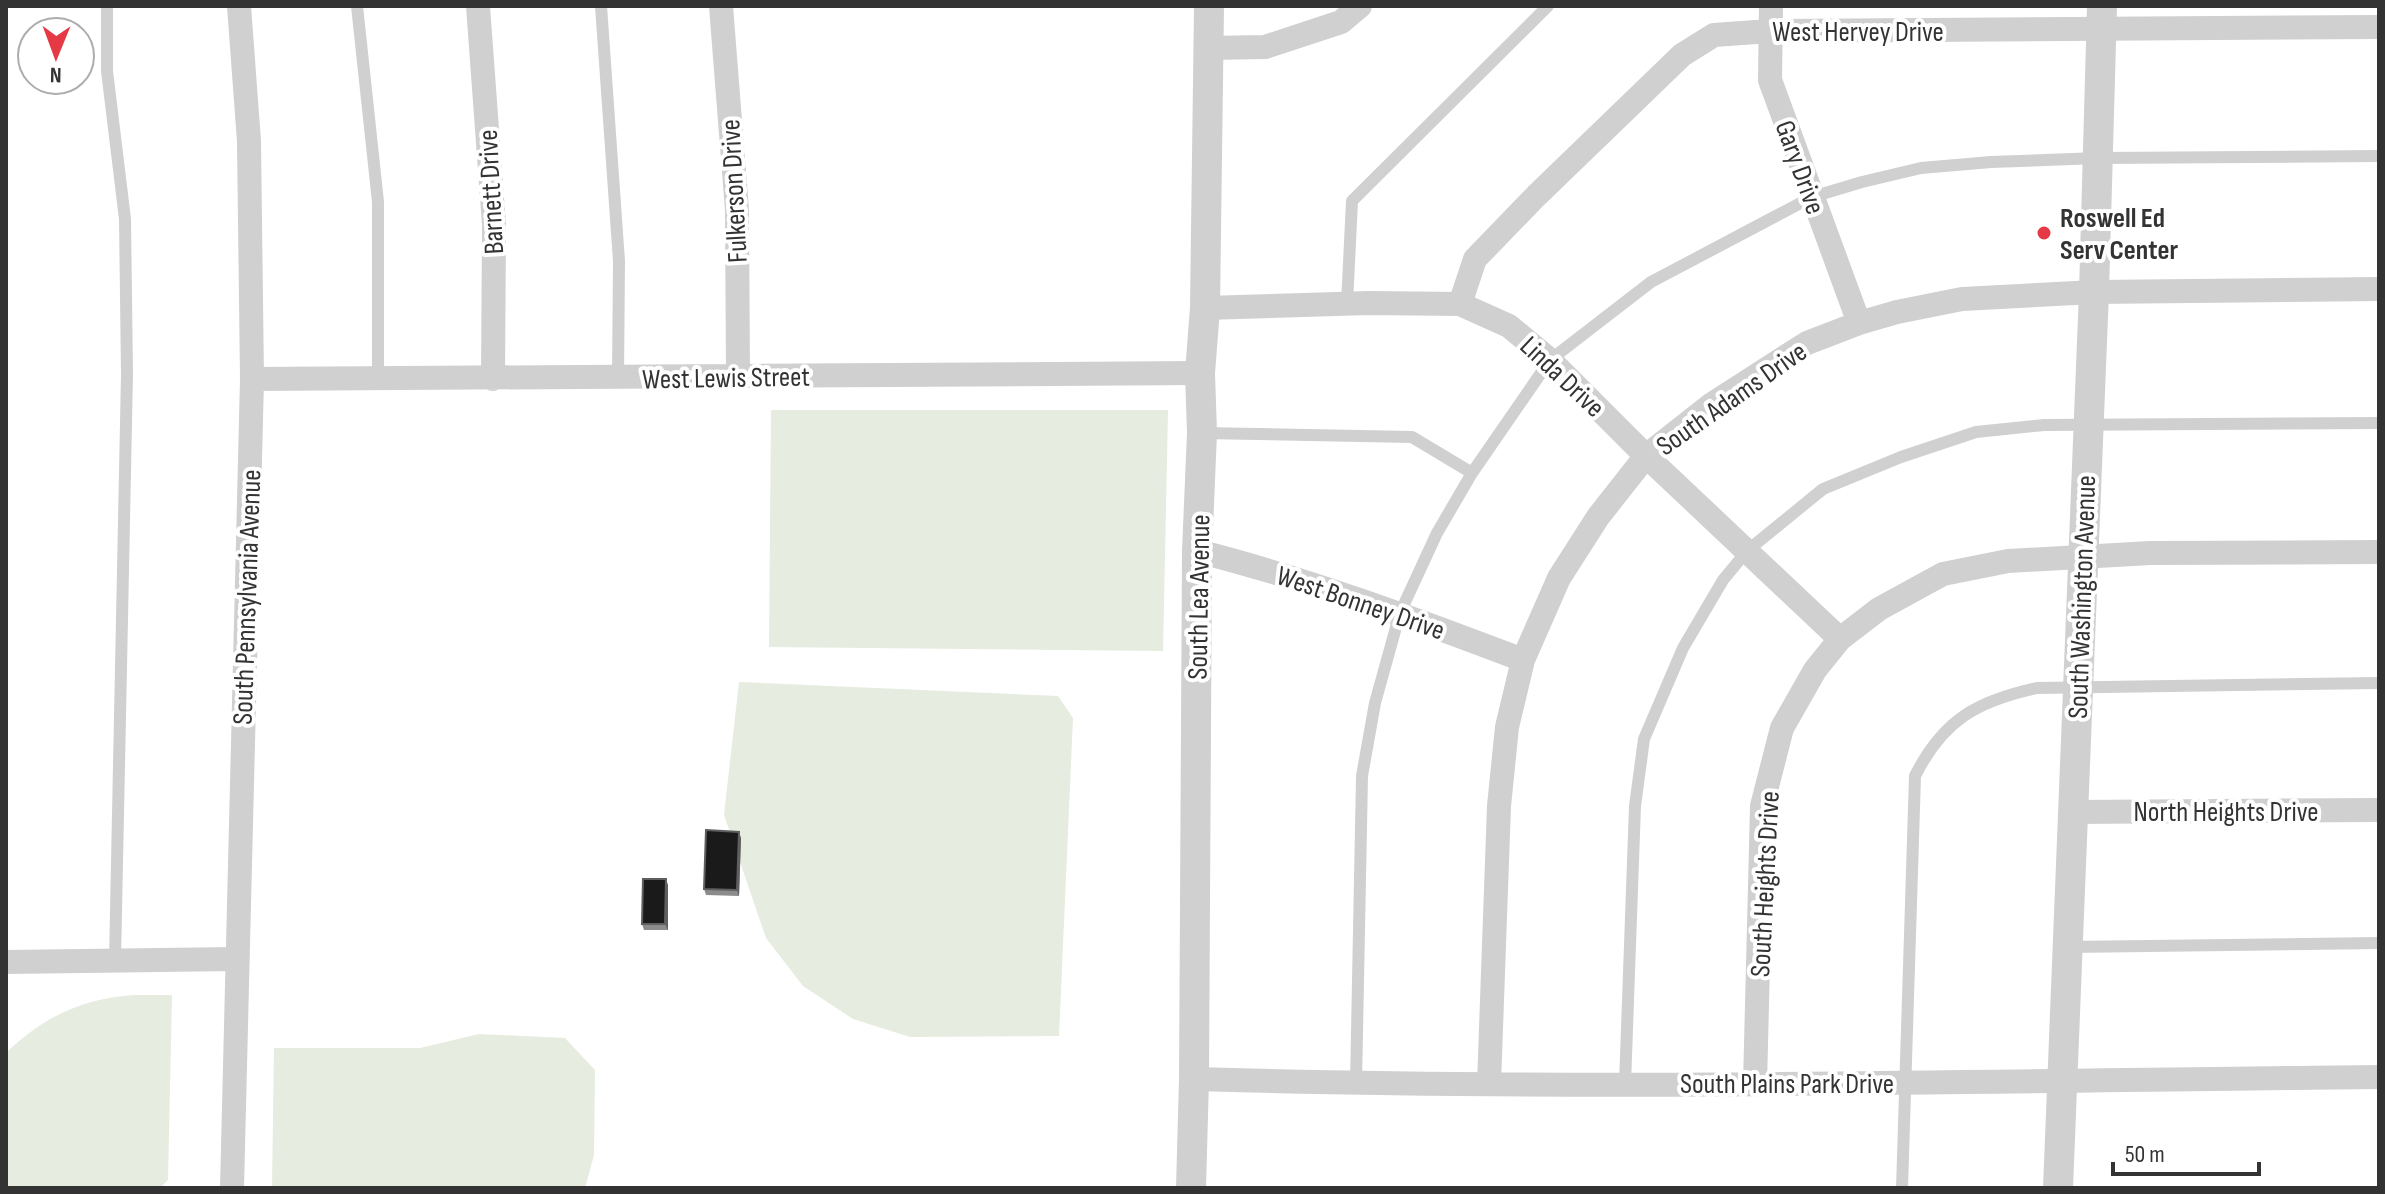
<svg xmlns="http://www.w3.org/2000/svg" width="2385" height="1194" font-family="'Sofia Sans Condensed',sans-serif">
  <rect width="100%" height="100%" fill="#fff"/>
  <path fill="#e6ecdf" d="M771 410H1168L1163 651 769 647Z
    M739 682 1058 696 1073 718 1059 1036 910 1037 853 1019 803 986 766 938 724 815Z
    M135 995H172L168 1180 160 1188H6V1053C43 1017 83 998 135 995Z
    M479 1034 565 1038 595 1070 594 1155 585 1188H272L274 1048H420Z"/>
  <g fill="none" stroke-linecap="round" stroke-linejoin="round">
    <path stroke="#d0d0d0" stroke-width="12" d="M107 6V71L125 219 127 374 115 961
      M357 6 378 202V380
      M601 6 619 261 618 378
      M1347 304 1352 201 1548 6
      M1202 433 1412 437 1472 473
      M2068 947 2379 943
      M1356 1084 1362 776 1375 703 1400 613 1437 533 1472 473 1550 360 1651 282 1812 197 1862 182 1921 168 1991 162 2099 158 2379 156
      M1625 1084 1635 806 1644 739 1683 648 1723 580 1747 551 1823 489 1901 457 1976 432 2044 425 2379 423
      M1902 1188 1915 776C1943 720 1977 701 2037 688L2379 683"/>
    <path stroke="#d0d0d0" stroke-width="24" d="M478 6 494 225 493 379
      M721 6 737 210 738 376
      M1771 6 1770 80 1859 323
      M1209 48 1265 47 1341 22 1360 6
      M1460 304 1475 259 1536 196 1682 55 1714 35 1770 31 2379 27
      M1205 308 1369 303 1460 304 1509 326 1550 360 1646 456 1840 639
      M252 379 1200 373
      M1197 551C1308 579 1415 619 1523 660
      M2073 812 2379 810
      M6 962 236 959
      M1194 1079C1589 1091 1984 1081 2379 1077
      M1489 1084 1499 806 1507 727 1523 660 1559 578 1598 517 1646 456 1712 404 1807 343 1859 323 1897 312 1962 299 2094 292 2379 289
      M1755 1084 1762 806 1782 728 1815 670 1840 639 1879 609 1943 574 2008 561 2150 553 2379 552
      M232 1188 252 379 249 141 239 6"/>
    <path stroke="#d0d0d0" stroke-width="30" d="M1191 1188 1194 1079 1197 551 1202 433 1200 373 1205 308 1209 6
      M2058 1188 2094 292 2102 6"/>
  </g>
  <path fill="#8c8c8c" d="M741 838 739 896 706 895 704 889Z
    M668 885V930H644L642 924Z"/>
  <path fill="#5f5f5f" d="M739 832 741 838 739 896 737 890Z
    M666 879 668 885V930L665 924Z"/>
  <path fill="#1a1a1a" stroke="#5f5f5f" stroke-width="2" d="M706 830 739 832 737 890 704 889Z
    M643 879H666L665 924H642Z"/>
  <circle fill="#e63946" stroke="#fff" stroke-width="3" cx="2044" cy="233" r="8"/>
  <g text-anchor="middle" stroke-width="8" stroke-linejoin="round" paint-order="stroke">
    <g font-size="28" fill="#333" stroke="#fff">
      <text x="1858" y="41">West Hervey Drive</text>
      <text transform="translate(1801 167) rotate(70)" y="10">Gary Drive</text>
      <text transform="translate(733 191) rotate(-93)" y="10">Fulkerson Drive</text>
      <text transform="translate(490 192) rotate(-93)" y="10">Barnett Drive</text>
      <text transform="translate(1563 376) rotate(43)" y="10">Linda Drive</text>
      <text transform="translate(726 377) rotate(-1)" y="10">West Lewis Street</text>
      <text transform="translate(1731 398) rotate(-35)" y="10">South Adams Drive</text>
      <text transform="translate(246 597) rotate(-88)" y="10">South Pennsylvania Avenue</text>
      <text transform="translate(1198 597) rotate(-89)" y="10">South Lea Avenue</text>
      <text transform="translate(2081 597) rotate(-88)" y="10">South Washington Avenue</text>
      <text transform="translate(1361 602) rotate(19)" y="10">West Bonney Drive</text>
      <text x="2226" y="821">North Heights Drive</text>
      <text transform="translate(1764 884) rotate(-87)" y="10">South Heights Drive</text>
      <text x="1787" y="1093">South Plains Park Drive</text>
    </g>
    <g font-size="28" font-weight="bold" fill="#333" stroke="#fff" text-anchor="start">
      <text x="2060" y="227">Roswell Ed<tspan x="2060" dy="32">Serv Center</tspan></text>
    </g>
  </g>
  <rect width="2385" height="1194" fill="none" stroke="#333333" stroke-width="16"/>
  <g transform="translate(56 56) rotate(181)"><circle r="38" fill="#ffffff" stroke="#adadad" stroke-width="2"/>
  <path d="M0-6L14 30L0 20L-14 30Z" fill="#e63946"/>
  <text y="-12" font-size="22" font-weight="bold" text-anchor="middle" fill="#333333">N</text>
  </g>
  <path d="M2113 1162v12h146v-12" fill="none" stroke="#333333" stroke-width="4"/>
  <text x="2125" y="1162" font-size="24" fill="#333333" stroke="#ffffff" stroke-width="6" paint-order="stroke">50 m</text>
</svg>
